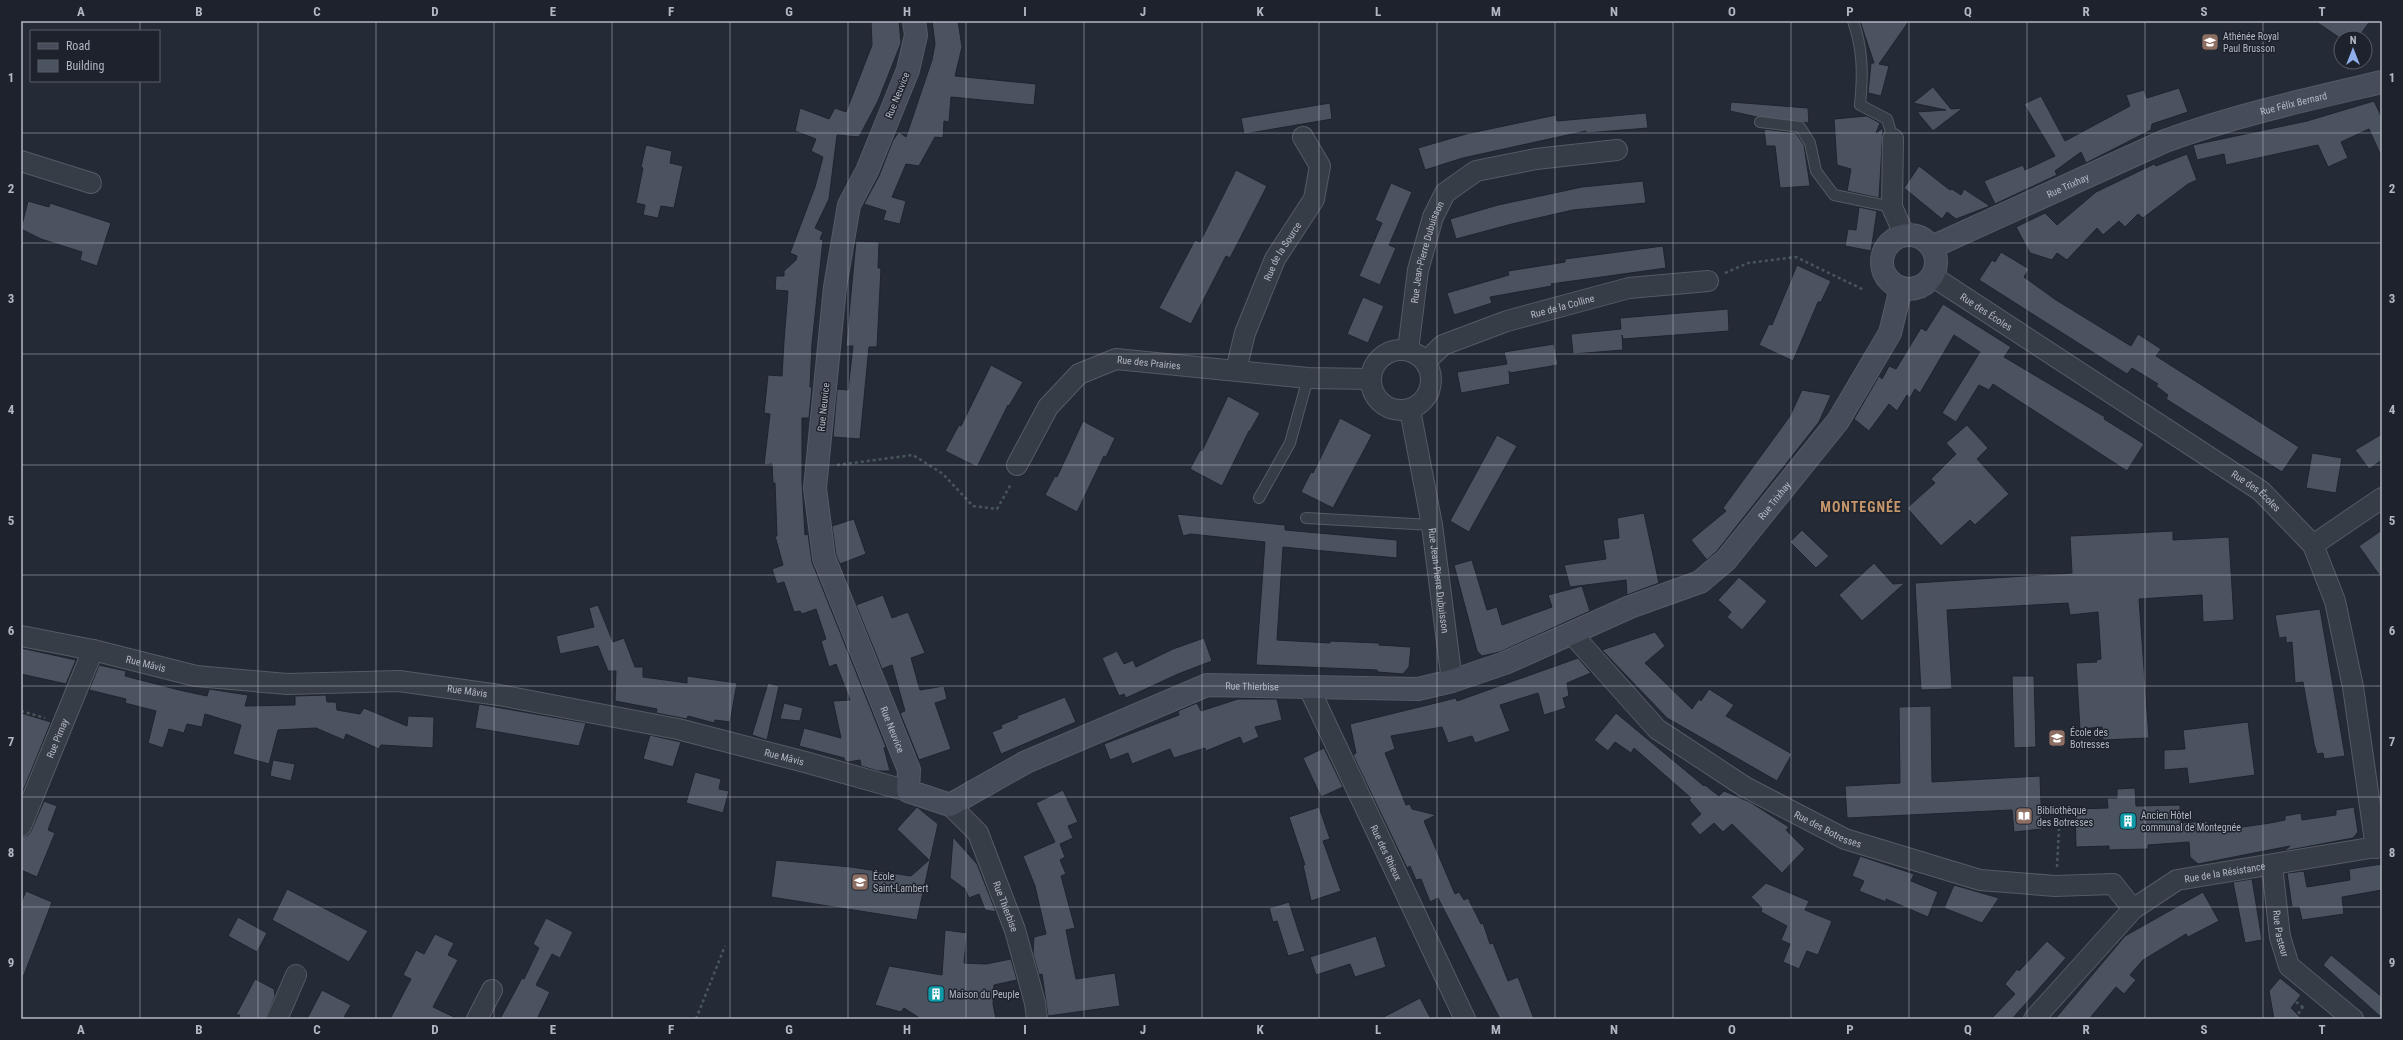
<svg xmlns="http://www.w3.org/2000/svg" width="2403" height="1040" font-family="'Roboto Condensed',sans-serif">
  <rect width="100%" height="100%" fill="#242b36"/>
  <path fill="#4b5260" stroke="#1f242e" d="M871 21H899L901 43 878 101 859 137 837 135 829 199 815 228 823 232 820 239 823 240 812 344 810 387H812L809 418H802V481L805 535 808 534 812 562 886 747 884 748 890 771H878L861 766 860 760 848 762 845 761 844 758 799 746 804 728 841 738 833 701 850 700 836 664 829 667 821 641 826 639 816 609 802 614 800 611 794 612 784 582 777 584 772 569 783 565 775 536H777L775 483H773L772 464 764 465 770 414 764 413 768 375 782 376 784 341 788 291 775 290 776 276H784V271L796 260 797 256 790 253 815 187 823 157 811 151 816 139 795 131 800 108 829 119 835 108 846 112 872 45Z
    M932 21H958L962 47 955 76 1036 84 1034 105 951 97 949 122 944 121 943 138 935 137 919 166 906 164 892 197 906 201 900 224 883 220 886 211 864 204 879 176 893 140 899 132 906 137 932 60 935 44Z
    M1860 21H1909L1879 64 1889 66 1881 96 1868 93 1871 63H1874Z
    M2315 21H2370L2358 38H2340Z
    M1933 87 1951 109 1963 108 1933 131 1917 112 1946 110 1913 103Z
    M2179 88 2188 112 2152 124 2151 130 2086 163 2081 152 2055 171 2057 175 1995 204 1984 181 2023 165 2025 170 2055 156 2024 104 2041 96 2065 141 2130 106 2126 95 2144 90 2147 98Z
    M2374 101 2382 118V158L2369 129 2341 142 2348 158 2328 167 2318 145 2226 165 2224 154 2197 160 2193 145 2307 121Z
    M1731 102 1808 108 1809 123 1757 117 1730 111Z
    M1330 103 1332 119 1244 134 1241 118Z
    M1646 113 1648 128 1586 133V131L1463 158 1425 170 1418 148 1466 134 1556 115 1557 121Z
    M1867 116 1880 123 1876 133 1883 128 1879 198 1847 191 1851 169 1837 165 1834 119Z
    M1764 129 1796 133 1804 145 1810 186 1780 188 1775 146H1766Z
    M646 145 672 151 670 163 683 166 674 208 661 206 658 218 643 215 645 205 636 203 643 168 641 167Z
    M2187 154 2197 180 2188 184 2143 218 2138 214 2125 227 2119 221 2103 235 2097 228 2067 260 2057 253 2052 260 2030 253 2016 227 2045 213 2057 225 2096 192 2154 164 2156 166Z
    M1919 166 1950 190 1952 189 1961 195 1964 189 1990 206 1956 219 1947 212 1942 219 1904 188Z
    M1236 170 1267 186 1230 258 1226 256 1191 324 1159 308 1195 240 1200 242Z
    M1643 181 1646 203 1573 210 1512 224 1456 239 1450 219 1498 205 1582 187Z
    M1391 183 1412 192 1389 245 1396 248 1380 285 1359 276 1382 223 1375 220Z
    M28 201 49 207 50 203 111 223 97 266 80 260 82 252 41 239 21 229Z
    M1859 207 1877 211 1871 251 1845 246 1848 229 1856 230Z
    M856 241 879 242 878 268H881L877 347H869L860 439 833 437 837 389 848 390 853 346H846Z
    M1663 246 1666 268 1551 284 1552 286 1490 297 1492 303 1454 315 1447 293 1509 275 1508 271 1565 262V259Z
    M2001 252 2029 269 2024 277 2056 300 2131 346 2138 334 2161 349 2156 356 2299 447 2282 472 2166 399 2168 395 2156 386 2158 384 2132 368 2127 374 1979 280 1992 260 1995 262Z
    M1797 265 1831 281 1821 302H1818L1793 361 1759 345 1769 324 1772 325Z
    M1363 297 1384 306 1368 343 1347 334Z
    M1943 304 2011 347 2004 357 2105 417 2104 419 2144 444 2127 471 1993 384 1989 390 1979 385 1956 422 1942 413 1980 352 1954 335 1920 393 1915 389 1910 398 1907 395 1897 411 1889 404 1869 431 1854 419 1879 376 1882 379 1889 366 1896 369 1921 328 1926 331Z
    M1728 309 1729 331 1623 339 1622 335 1623 350 1573 354 1571 334 1621 329 1620 318Z
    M1554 344 1558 365 1510 373 1509 371 1510 384 1461 393 1457 372 1507 364 1504 352Z
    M991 365 1023 382 1009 406 1008 405 977 467 945 451 959 425 961 426Z
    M1802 390 1831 395 1819 422 1717 551 1707 560 1691 540 1726 511 1723 508 1790 416Z
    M1228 396 1260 413 1250 431H1249L1222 486 1190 469 1200 450 1202 451Z
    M1340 418 1372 435 1333 508 1301 492 1311 472 1313 473Z
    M1083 421 1115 438 1106 457 1104 456 1077 512 1045 495 1055 476 1057 477Z
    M1967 425 1988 448 1977 459 2009 494 1975 525 1970 520 1941 546 1907 508 1935 483 1931 479 1956 454 1946 443Z
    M2382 434V460L2369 469 2355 450Z
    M1497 435 1517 446 1469 532 1450 521Z
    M2312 453 2342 458 2336 493 2306 488Z
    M1644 513 1659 583 1627 595 1626 580 1570 587 1564 565 1606 559 1603 540 1619 538 1617 518Z
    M1177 514 1285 525V530L1397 540V558L1283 547 1277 640 1330 643V641L1379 643V645L1411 647 1409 667 1403 674 1378 672 1377 670 1256 665 1265 542 1191 534 1183 536Z
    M854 519 866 554 840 564 836 555 832 526Z
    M1802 530 1829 556 1816 568 1790 542Z
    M2382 530V579L2359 546Z
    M2173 531V540L2229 537 2234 620 2203 622 2202 595 2139 599 2149 738 2103 740 2102 727 2080 729 2076 663 2097 662 2096 660 2101 659 2098 612 2070 615 2068 603 1947 610 1952 689 1921 690 1915 583 2072 573 2070 536Z
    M1472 560 1487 610 1497 607 1502 625 1552 607 1548 595 1582 586 1590 611 1500 652 1482 656 1477 651 1454 565Z
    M1874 563 1893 584 1905 583 1862 621 1839 595Z
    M1739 577 1767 601 1742 630 1727 617 1731 612 1718 600Z
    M883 595 892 618 908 612 925 653 911 658 920 690 944 686 947 699 935 703 951 749 919 760 900 713 905 711 892 665 882 669 856 605Z
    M598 605 613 642 624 638 635 667H643V677L687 683V676L737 683 730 722 715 720 714 723 688 716 687 719 656 713 657 709 615 701 616 671H608L598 646 560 654 556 636 594 627 589 608Z
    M2320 609 2345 756 2324 759 2323 753 2317 754 2314 744 2303 682 2295 683 2292 642 2286 643V637L2279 638 2275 615Z
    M1655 632 1665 646 1645 663 1692 709 1699 699 1701 701 1709 689 1734 705 1726 716 1792 754 1777 781 1667 718 1602 650Z
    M1204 638 1212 661 1178 674 1126 698 1124 694 1119 696 1102 658 1117 651 1124 664 1133 660 1136 667 1173 649Z
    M21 648 76 660 66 684 21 674Z
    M1578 658 1591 673 1567 683 1569 696 1563 698 1566 708 1544 715 1538 693 1500 705 1510 731 1475 743 1472 736 1448 743 1442 727 1391 736 1395 749 1385 753 1406 805 1410 804 1412 809 1436 815 1424 821 1455 894 1459 892 1464 900 1468 898 1481 924 1483 923 1490 944 1493 943 1508 981 1518 977 1534 1019H1500L1438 898 1430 902 1421 879 1416 880 1410 866 1407 868 1353 755 1356 753 1350 724 1456 698 1457 701Z
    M99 665 126 671 125 676 179 690 207 696 209 689 248 695 245 706 295 705V696L326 695 327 702H336L337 710 360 714 364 708 407 726 408 716 434 717 433 748 381 745 379 749 346 734 344 740 316 728 278 730 269 764 233 754 241 725 205 714 202 727 187 724 184 733 169 729 163 748 148 743 156 711 125 703 126 699 89 690Z
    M2012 676H2034L2036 747 2014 748Z
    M768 683 779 686 767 740 752 735Z
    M1065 697 1076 722 1001 754 992 732 1002 728 1001 725 1018 718 1017 716Z
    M1238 699H1277L1282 720 1255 727 1259 737 1243 744 1240 737 1206 751 1205 748 1174 758 1170 749 1132 764 1128 753 1110 760 1104 744 1179 715 1178 711 1197 703 1201 711Z
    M784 703 803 708 800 721 780 719Z
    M479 704 586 723 579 746 475 728Z
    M1931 706 1932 782 2040 776 2042 829 2014 832 2012 810 1847 818 1845 786 1900 783 1899 707Z
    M21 713 51 722 21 796Z
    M1616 713 1704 786 1705 785 1719 796 1724 791 1750 802 1789 827 1786 830 1805 849 1782 873 1732 824 1723 832 1714 823 1700 835 1690 824 1701 814 1689 800 1691 798 1634 748 1631 753 1615 742 1608 751 1594 740Z
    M2248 722 2255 775 2189 784 2187 768 2164 770V750L2185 749 2183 730Z
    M650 735 681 742 673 767 643 759Z
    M1324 748 1343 787 1321 797 1303 758Z
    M273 760 295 764 291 781 270 776Z
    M695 772 721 779 719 789 729 791 723 813 686 803Z
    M2135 788 2136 806 2180 805 2181 823 2207 821 2208 832 2270 823 2285 820V816L2301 813 2302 820 2336 815V810L2354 807 2358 832 2353 838 2284 851 2290 846 2198 864 2190 857 2189 842 2148 845V849L2109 850V846L2076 847 2075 809 2108 808 2107 798H2117V789Z
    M1063 790 1078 822 1068 826 1073 838 1060 844 1065 857 1060 860 1066 874 1061 876 1075 928 1066 930 1076 979 1115 973 1120 1006 1048 1016 1042 974 1039 975 1033 954 1034 937 1046 934 1035 886 1023 856 1055 842 1036 803Z
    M44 801 57 806 48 830 55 833 37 877 21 870V837L28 835 31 831Z
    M917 807 938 824 917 920 771 897 776 860 851 867 911 876 929 860 897 829Z
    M1319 807 1330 839 1323 841 1341 891 1311 901 1303 865H1305L1289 817Z
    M953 837 977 864 996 912 985 910 979 894 969 898 965 889 950 878Z
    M1860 856 1914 874 1911 881 1938 892 1928 917 1886 899V902L1859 891 1864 881 1852 876Z
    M2382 864V890L2342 897 2344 914 2302 920 2299 907H2292L2287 873 2304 871 2307 887 2350 880 2349 869Z
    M2252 879 2262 940 2245 943 2233 882Z
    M1766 883 1809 901 1805 910 1832 921 1818 955 1807 951 1799 969 1783 962 1790 944 1781 940 1787 926 1761 912 1762 908 1751 897Z
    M1954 885 1999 898 1982 923 1944 908Z
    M287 889 368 931 349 962 272 920Z
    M26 891 52 902 22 980 21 903Z
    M2203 892 2219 921 2188 937 2186 934 2143 960 2130 975 2136 980 2124 994 2116 987 2089 1019H2055L2125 936Z
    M1289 902 1305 951 1288 956 1277 921 1273 922 1269 908Z
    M238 917 267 933 257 952 228 936Z
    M546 918 573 932 560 958 552 954 536 985 550 992 537 1019H500L522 978 524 979 539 948 533 944Z
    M945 930 967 933 964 963 986 964 1011 959 1017 980 994 985 993 1004 996 1019H921L904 1008 901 1012 875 1005 889 966 942 975Z
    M435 934 454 943 448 955 458 960 433 1007 458 1019H390L411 979 403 975 416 950 424 954Z
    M1376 936 1386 967 1355 977 1350 964 1316 975 1310 957Z
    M2047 941 2066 958 2012 1019H1991L2015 994 2005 984 2017 969 2019 971Z
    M2331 955 2382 997V1018L2323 965Z
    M2280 978 2301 995 2291 1008 2302 1019H2274L2269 991Z
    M255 979 274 989 275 996 266 1019H238L240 1015H236Z
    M322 990 351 1005 343 1019H307Z
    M1420 998 1431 1019H1380Z"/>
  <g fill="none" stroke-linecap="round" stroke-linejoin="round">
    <defs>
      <path id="lane" d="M1853 21C1863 49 1863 75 1860 105L1887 119 1893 139
        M1760 122 1800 127 1810 143 1816 171 1834 195 1892 207
        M1259 498 1290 443 1308 378
        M1306 518 1432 525"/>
      <g id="street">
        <path d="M1893 139 1892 207 1905 236"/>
        <path d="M21 161 91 183"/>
        <path id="s1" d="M1932 276 2261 491 2313 545 2335 601 2353 687 2376 848"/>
        <circle cx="1401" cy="380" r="30"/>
        <path id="s2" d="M1408 350 1418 270 1433 217 1445 193 1476 171 1536 159 1617 150"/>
        <path id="s3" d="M1426 361 1443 345 1507 321 1629 288 1708 281"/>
        <path id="s4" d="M1236 370 1245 333 1275 259 1314 199 1320 166 1303 137"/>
        <path id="s5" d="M1410 410 1432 525 1452 681"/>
        <path id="s6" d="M1017 465 1048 407 1079 374 1116 359 1308 378 1370 379"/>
        <path d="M2313 545 2382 498"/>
        <path id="s7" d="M1572 634 1657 729 1745 787 1845 839 1980 880 2055 886 2113 884 2133 909"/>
        <path id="s8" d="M21 636 93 650 196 676 287 684 399 681 499 695 678 729 805 762 908 791"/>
        <path id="s9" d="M1308 686 1465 1019"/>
        <path id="s10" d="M950 805 978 833 1015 930 1035 1003 1037 1019"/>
        <path id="s11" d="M21 826 93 650"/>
        <path id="s12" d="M2272 866 2280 937 2289 966 2353 1019"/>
        <path d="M277 1019 296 975"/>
        <path d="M477 1019 492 990"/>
        <path id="s13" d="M2034 1019 2133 909 2177 880 2382 846"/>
      </g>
      <g id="secondary">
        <path id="s14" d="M914 21 916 35 908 70 867 171 849 205 835 287 815 488 824 558 909 770 908 791 950 805 1026 762 1207 685 1418 689 1452 681 1505 663 1630 607 1700 582 1726 560 1838 421 1890 333 1901 288"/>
        <circle cx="1909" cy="262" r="27"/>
        <path id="s15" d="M1932 247 2165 141C2236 115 2309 99 2382 82"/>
      </g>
    </defs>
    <use href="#lane" stroke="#555b65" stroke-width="12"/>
    <use href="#street" stroke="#555b65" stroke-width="22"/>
    <use href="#secondary" stroke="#555b65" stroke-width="24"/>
    <path stroke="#475659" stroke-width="2.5" stroke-dasharray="3 3" stroke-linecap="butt" d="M1725 273 1748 263 1796 257 1864 290
      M837 465 913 455 943 474 973 506 997 509 1011 484
      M21 711 45 718
      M2057 867 2059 829
      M2296 1002 2304 1008
      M696 1019 725 946
      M2295 1019 2304 1005"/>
    <use href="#lane" stroke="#373d47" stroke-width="10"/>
    <use href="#street" stroke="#373d47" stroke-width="20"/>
    <use href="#secondary" stroke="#464c5a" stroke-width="22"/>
  </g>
  <path fill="none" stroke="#b2b8c3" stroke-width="1" stroke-opacity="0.55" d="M140 21V31M258 21V1019M376 21V1019M494 21V1019M612 21V1019M730 21V1019M848 21V1019M966 21V1019M1084 21V1019M1202 21V1019M1319 21V1019M1437 21V1019M1555 21V1019M1673 21V1019M1791 21V1019M1909 21V1019M2027 21V1019M2145 21V1019M2263 21V1019M140 81V1019M21 133H2382M21 243H2382M21 354H2382M21 465H2382M21 575H2382M21 686H2382M21 797H2382M21 907H2382"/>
  <defs>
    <symbol id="school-square" viewBox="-11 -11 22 22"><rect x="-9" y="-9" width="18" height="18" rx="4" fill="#8d6e63" stroke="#1d222c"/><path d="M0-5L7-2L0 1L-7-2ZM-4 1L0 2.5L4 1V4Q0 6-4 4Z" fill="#fff"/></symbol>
    <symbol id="library-square" viewBox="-11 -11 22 22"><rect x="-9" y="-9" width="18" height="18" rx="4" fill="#8d6e63" stroke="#1d222c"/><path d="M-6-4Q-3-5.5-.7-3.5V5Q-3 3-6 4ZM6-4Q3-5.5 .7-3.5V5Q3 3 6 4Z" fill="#fff"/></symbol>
    <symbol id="building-square" viewBox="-11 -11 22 22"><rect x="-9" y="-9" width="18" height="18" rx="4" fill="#0f9aa8" stroke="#1d222c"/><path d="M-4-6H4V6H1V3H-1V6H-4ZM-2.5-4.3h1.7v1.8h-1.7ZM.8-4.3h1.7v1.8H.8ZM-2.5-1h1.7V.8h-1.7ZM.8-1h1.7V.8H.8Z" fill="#fff"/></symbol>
  </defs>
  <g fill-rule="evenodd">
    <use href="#school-square" x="2200" y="32" width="20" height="20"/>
    <use href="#school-square" x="2047" y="728" width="20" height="20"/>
    <use href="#library-square" x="2014" y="806" width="20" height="20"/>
    <use href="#building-square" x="2118" y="811" width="20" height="20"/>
    <use href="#school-square" x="850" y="872" width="20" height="20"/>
    <use href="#building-square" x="926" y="984" width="20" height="20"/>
  </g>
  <g text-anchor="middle" stroke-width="3" stroke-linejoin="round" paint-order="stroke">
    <g font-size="10" fill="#b2b8c3" stroke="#1d222c" text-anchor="start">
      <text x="2223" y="40">Athénée Royal<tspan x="2223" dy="12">Paul Brusson</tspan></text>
      <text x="2070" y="736">École des<tspan x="2070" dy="12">Botresses</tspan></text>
      <text x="2037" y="814">Bibliothèque<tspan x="2037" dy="12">des Botresses</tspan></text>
      <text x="2141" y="819">Ancien Hôtel<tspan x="2141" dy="12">communal de Montegnée</tspan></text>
      <text x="873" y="880">École<tspan x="873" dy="12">Saint-Lambert</tspan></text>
      <text x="949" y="998">Maison du Peuple</text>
    </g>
    <g font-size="10" fill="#b2b8c3" stroke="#1d222c">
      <text transform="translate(897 95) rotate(-68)" y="4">Rue Neuvice</text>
      <text dy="4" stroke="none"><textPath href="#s15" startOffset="390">Rue Félix Bernard</textPath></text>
      <text dy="4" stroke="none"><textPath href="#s15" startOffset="149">Rue Trixhay</textPath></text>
      <text dy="4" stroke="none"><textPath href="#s4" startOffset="128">Rue de la Source</textPath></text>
      <text dy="4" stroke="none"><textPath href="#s2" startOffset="100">Rue Jean-Pierre Dubuisson</textPath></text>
      <text dy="4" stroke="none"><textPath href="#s3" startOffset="149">Rue de la Colline</textPath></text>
      <text dy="4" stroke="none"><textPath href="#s1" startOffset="65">Rue des Écoles</textPath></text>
      <text dy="4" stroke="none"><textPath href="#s6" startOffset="184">Rue des Prairies</textPath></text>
      <text transform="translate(823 407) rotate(-84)" y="4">Rue Neuvice</text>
      <text dy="4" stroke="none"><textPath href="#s1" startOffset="389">Rue des Écoles</textPath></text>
      <text dy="4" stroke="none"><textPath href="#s14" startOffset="1755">Rue Trixhay</textPath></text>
      <text dy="4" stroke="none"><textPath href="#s5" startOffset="173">Rue Jean-Pierre Dubuisson</textPath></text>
      <text dy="4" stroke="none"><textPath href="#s8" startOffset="128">Rue Mâvis</textPath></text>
      <text dy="4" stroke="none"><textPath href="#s14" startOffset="1176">Rue Thierbise</textPath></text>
      <text dy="4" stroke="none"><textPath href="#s8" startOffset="452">Rue Mâvis</textPath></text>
      <text dy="4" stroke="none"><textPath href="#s14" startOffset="738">Rue Neuvice</textPath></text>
      <text dy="4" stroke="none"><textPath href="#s11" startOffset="95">Rue Pirnay</textPath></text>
      <text dy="4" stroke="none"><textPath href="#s8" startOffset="776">Rue Mâvis</textPath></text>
      <text dy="4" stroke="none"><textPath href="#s7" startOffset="326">Rue des Botresses</textPath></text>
      <text dy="4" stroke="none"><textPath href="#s9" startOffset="184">Rue des Rhieux</textPath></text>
      <text dy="4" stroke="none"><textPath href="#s13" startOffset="249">Rue de la Résistance</textPath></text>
      <text dy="4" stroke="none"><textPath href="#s10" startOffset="118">Rue Thierbise</textPath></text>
      <text dy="4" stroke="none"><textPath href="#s12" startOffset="68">Rue Pasteur</textPath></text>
    </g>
    <g font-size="14" font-weight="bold" letter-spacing="1" fill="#c6966b" stroke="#1d222c">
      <text x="1861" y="512">MONTEGNÉE</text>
    </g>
  </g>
  <rect width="2403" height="1040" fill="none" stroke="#1d222c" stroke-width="44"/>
  <rect x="30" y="30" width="130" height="52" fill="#1d222c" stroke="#595e68"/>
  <rect x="38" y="43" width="20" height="6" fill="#464c5a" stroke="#595e68"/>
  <text x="66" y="50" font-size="12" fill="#b2b8c3">Road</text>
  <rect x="38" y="60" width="20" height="12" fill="#4b5260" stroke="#595e68"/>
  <text x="66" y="70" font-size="12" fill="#b2b8c3">Building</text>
  <g transform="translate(2353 50)"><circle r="19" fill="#1d222c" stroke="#595e68"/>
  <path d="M0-3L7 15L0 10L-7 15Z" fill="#90afea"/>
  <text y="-6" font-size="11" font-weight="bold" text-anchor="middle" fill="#b2b8c3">N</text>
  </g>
  <rect x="22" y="22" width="2359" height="996" fill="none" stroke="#b2b8c3" stroke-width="1.5"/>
  <g font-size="13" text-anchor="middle" font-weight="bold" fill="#b2b8c3">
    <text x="81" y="16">A</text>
    <text x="199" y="16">B</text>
    <text x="317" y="16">C</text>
    <text x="435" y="16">D</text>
    <text x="553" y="16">E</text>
    <text x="671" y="16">F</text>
    <text x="789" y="16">G</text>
    <text x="907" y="16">H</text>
    <text x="1025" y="16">I</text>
    <text x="1143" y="16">J</text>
    <text x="1260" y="16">K</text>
    <text x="1378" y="16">L</text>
    <text x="1496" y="16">M</text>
    <text x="1614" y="16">N</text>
    <text x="1732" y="16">O</text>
    <text x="1850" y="16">P</text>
    <text x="1968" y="16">Q</text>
    <text x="2086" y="16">R</text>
    <text x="2204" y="16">S</text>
    <text x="2322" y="16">T</text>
    <text x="11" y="82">1</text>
    <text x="2392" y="82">1</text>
    <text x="11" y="193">2</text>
    <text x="2392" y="193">2</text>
    <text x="11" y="303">3</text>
    <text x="2392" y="303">3</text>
    <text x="11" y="414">4</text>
    <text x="2392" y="414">4</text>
    <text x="11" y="525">5</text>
    <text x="2392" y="525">5</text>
    <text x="11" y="635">6</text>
    <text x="2392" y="635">6</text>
    <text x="11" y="746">7</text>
    <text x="2392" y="746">7</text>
    <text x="11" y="857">8</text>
    <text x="2392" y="857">8</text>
    <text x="11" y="967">9</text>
    <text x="2392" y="967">9</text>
    <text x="81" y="1034">A</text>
    <text x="199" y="1034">B</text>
    <text x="317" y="1034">C</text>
    <text x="435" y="1034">D</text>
    <text x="553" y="1034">E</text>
    <text x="671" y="1034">F</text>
    <text x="789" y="1034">G</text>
    <text x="907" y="1034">H</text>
    <text x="1025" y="1034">I</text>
    <text x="1143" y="1034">J</text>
    <text x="1260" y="1034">K</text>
    <text x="1378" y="1034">L</text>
    <text x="1496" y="1034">M</text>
    <text x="1614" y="1034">N</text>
    <text x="1732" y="1034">O</text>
    <text x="1850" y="1034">P</text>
    <text x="1968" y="1034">Q</text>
    <text x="2086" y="1034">R</text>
    <text x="2204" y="1034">S</text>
    <text x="2322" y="1034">T</text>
  </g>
</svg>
